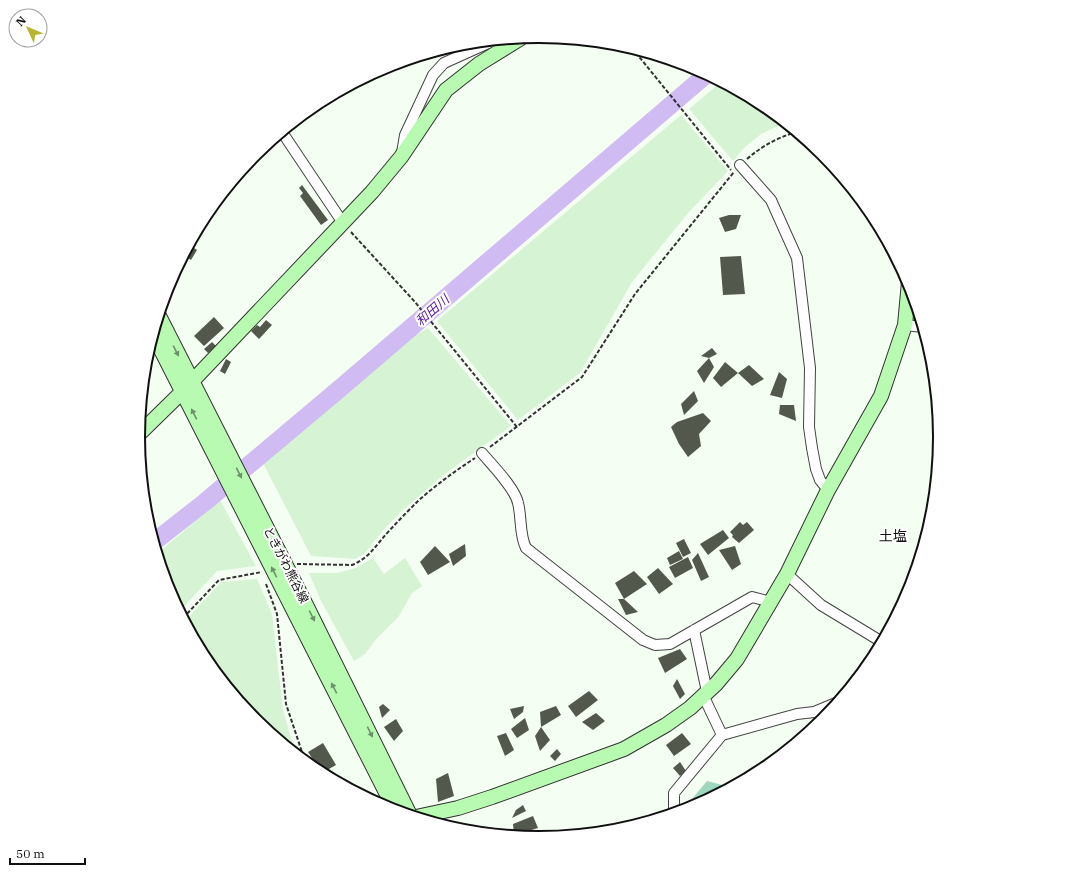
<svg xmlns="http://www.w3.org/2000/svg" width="1078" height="874" font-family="'IBM Plex Serif','Noto Sans JP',serif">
  <rect width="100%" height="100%" fill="#f5fef3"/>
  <path fill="#d6f3d4" d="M721 82 762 104 785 123 761 134 744 148 733 161 689 109Z
    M681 115 728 171 688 213 632 282 580 373 518 420 437 321Z
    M428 328 511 426 442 476 403 510 384 529 364 554 355 559 311 556 263 463 416 335Z
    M220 500 256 566 217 571 180 611 168 590 157 554Z
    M373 558 384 574 405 558 422 586 412 593 399 616 377 638 365 654 354 661 321 601 309 573H337L356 568Z
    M257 579 272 614 283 710 294 748 291 750 255 720 205 660 198 638 189 628 185 621 221 582Z"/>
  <path fill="#9fd7bf" d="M707 781 730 787 692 808 682 811Z"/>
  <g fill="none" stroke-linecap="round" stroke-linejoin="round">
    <path stroke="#d1bbf3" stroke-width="18" d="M154 542 205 502 344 385 707 74"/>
  </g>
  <path fill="#53584d" d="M302 185 328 220 321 225 300 196 303 193 299 188Z
    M729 215H741L736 229 725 232 719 218Z
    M191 246 197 250 191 260 184 255 188 247Z
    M741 256 745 294 723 295 720 257Z
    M214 317 224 328 204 346 194 336Z
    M266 320 272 325 259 339 251 331 257 325 260 327Z
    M212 342 216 346 208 353 204 349Z
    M712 348 717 354 709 358 701 356Z
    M709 358 714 367 704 383 697 371Z
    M226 359 231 362 225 374 220 371Z
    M725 362 738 373 721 387 713 378Z
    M749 365 764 379 752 386 738 373Z
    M779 372 787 379 782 398 770 395Z
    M694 391 698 401 684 415 681 404Z
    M780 405H794L796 421 779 414Z
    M703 413 711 421 699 434 701 446 688 457 679 444 671 427 677 422Z
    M740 522 743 525 747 522 754 530 739 543 732 537 733 535 730 532Z
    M723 530 729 538 708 555 700 544Z
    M684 539 691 553 683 557 676 543Z
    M465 544 466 556 453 566 449 554Z
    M435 546 450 562 428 575 420 562Z
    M735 546 741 564 732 570 719 550Z
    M679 551 683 559 670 565 667 558Z
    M698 553 709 577 701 581 692 560Z
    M688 557 693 568 675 578 669 567Z
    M658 568 673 584 659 594 647 577Z
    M634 571 647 584 624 599 638 612 626 615 618 599H624L615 583Z
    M680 649 687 659 665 673 658 658Z
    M677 679 685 694 680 699 673 686Z
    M589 691 598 700 576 717 568 706Z
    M383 704 390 710 382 718 379 707Z
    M524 706 523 712 514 719 510 709Z
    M556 706 561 715 541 727 550 740 540 751 535 736 541 727 540 712Z
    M596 713 605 721 593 730 582 722Z
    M525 718 529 730 517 738 511 729Z
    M396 719 403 731 394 741 384 727Z
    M506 733 514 750 505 756 497 736Z
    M682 733 691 744 674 756 666 745Z
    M323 743 336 765 322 773 308 752Z
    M557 749 561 754 555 761 550 756Z
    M680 762 686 771 680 776 673 768Z
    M448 773 454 796 438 802 436 779Z
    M523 805 526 811 512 818 516 810Z
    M533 816 538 828 514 835 513 824Z"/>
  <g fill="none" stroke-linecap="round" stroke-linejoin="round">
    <defs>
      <path id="street" d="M282 132 343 223
        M402 153 405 135 433 75 444 63 495 40
        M740 165 771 200 797 258 810 368 809 427 812 448 816 469 820 480 828 490
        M905 325 923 327
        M482 453C492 465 515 488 518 503 522 518 519 534 526 548L643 640 655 645 670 644 752 597 771 602
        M787 574 821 605 882 642
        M694 630 707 692
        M703 695 722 735
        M674 813V793L722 735 797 714 814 712 838 702"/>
      <path id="secondary" d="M159 316 306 605 410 815
        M153 334 395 810
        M138 435 183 391 372 192 401 157 446 90 479 64 521 38
        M416 817 458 808 492 797 624 749 666 725 690 708 716 684 737 659 787 574 828 490 881 396 905 325 909 282"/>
    </defs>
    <use href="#street" stroke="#434343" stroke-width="12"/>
    <use href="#secondary" stroke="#323232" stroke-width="16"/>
    <path stroke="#323232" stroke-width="2" stroke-dasharray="4 2" stroke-linecap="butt" d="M632 48 731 170
      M747 159C762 146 777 138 796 132
      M351 232 415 302 517 427
      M490 447 582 377 635 294 734 172
      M297 564 352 565C370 558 377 543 390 530 399 520 409 510 418 501 436 485 455 471 475 458
      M266 584 277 614 286 704 305 761
      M183 618 219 580 262 572"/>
    <use href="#street" stroke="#fff" stroke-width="10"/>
    <use href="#secondary" stroke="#b9fab3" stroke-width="14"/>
  </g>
  <defs><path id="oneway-solid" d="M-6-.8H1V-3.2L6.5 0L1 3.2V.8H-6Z"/></defs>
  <g fill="#6d916a">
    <use href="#oneway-solid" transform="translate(176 351) rotate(63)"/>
    <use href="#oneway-solid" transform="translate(194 414) rotate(-117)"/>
    <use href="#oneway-solid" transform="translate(239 473) rotate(63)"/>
    <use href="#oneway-solid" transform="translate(274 572) rotate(-117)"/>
    <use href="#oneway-solid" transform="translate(312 616) rotate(63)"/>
    <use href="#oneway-solid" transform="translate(334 688) rotate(-117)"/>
    <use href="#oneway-solid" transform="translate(370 732) rotate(64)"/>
  </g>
  <g text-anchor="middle" stroke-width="4" stroke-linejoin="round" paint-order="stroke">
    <g font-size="12" fill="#101010" stroke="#fff">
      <text transform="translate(286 565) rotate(63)" y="4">ときがわ熊谷線</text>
    </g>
    <g font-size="13" font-style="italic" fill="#59209b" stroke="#fff">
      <text transform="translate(432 310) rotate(-41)" y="5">和田川</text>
    </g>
    <g font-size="14" fill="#101010" stroke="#fff">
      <text x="893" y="541">土塩</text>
    </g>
  </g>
  <path d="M0 0H1078V874H0ZM145 437a394 394 0 1 1 788 0a394 394 0 1 1-788 0Z" fill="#fff" fill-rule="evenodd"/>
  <path fill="none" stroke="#101010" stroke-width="2" d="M145 437a394 394 0 1 1 788 0a394 394 0 1 1-788 0Z"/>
  <g transform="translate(28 28) rotate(314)"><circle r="19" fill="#ffffff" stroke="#9f9f9f"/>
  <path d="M0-3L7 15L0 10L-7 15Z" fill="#b8b530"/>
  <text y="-6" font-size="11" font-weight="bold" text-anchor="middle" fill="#101010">N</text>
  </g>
  <path d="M10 858v6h75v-6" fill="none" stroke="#101010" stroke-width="2"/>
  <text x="16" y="858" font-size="12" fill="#101010" stroke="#ffffff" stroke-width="3" paint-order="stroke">50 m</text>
</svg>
